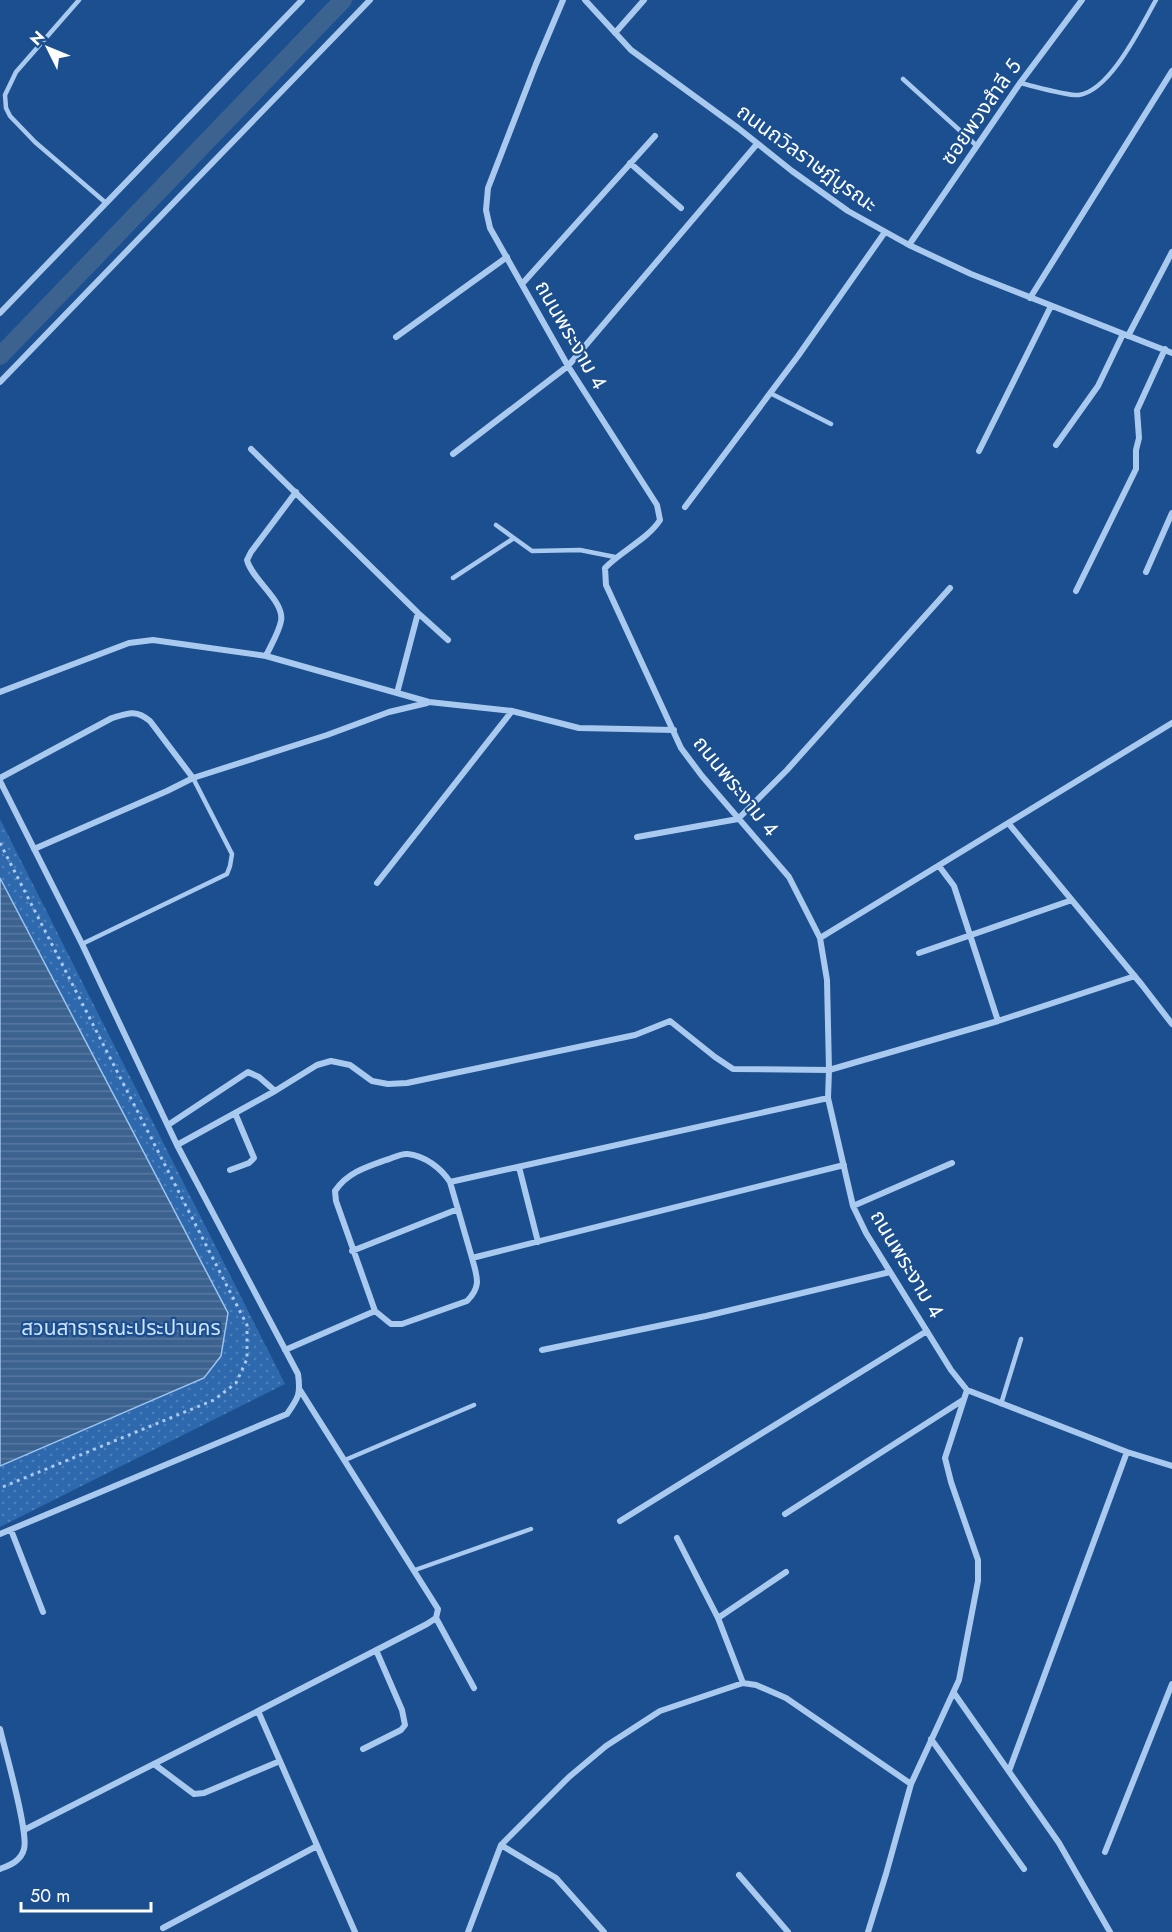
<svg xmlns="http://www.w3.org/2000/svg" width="1172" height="1932" font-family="Jost,'Noto Sans Thai',sans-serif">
  <defs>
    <pattern id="park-dots" width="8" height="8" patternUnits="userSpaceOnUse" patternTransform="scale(1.5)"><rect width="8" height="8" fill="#2e69ad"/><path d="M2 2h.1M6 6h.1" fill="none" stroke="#4d80b9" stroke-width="1.8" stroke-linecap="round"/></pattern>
    <pattern id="water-rules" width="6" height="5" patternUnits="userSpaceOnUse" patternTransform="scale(1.5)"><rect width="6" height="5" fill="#3c6290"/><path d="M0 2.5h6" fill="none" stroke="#597aa1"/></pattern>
  </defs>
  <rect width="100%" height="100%" fill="#1b4f8f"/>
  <path fill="url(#park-dots)" d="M0 819 285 1384 0 1527Z"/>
  <path fill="url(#water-rules)" stroke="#9cc4f0" stroke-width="1.5" d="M0 878 228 1313 221 1356 204 1378 0 1466Z"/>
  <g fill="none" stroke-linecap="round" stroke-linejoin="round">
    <path stroke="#3c6290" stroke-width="18" d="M0 356 343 0"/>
    <path stroke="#a9c9ee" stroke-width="3" stroke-dasharray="3 4.5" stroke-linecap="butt" d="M0 843 247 1325V1359L236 1383 214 1400 0 1488"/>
    <path stroke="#a9c9ee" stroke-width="4.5" d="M79 0 16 72 5 95 6 108 10 116 35 142 106 203
      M903 79 977 146
      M1020 83C1034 86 1066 96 1079 95 1111 90 1141 26 1156 0
      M770 393 831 424
      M496 525 532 551 580 550 615 557
      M453 578 514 538
      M82 944 227 874 230 866 232 854 193 778
      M1001 1404 1021 1339
      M345 1460 474 1405
      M415 1570 531 1529"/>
    <path stroke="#a9c9ee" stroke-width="6" d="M563 0 536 64 488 188 486 210 490 228 568 366 657 505 660 520C648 539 621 551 605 568L606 585 681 748 702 776 789 877 820 938 827 980 829 1070 828 1098 853 1206 866 1233 951 1370 967 1390 1127 1452 1172 1466
      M585 0 631 50 738 128 792 171 848 211 909 245 971 274 1172 353
      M615 33 644 0
      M630 163 681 208
      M909 245 1020 83 1082 0
      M522 284 655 136
      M1030 298 1172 71
      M0 313 302 0
      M1128 336 1172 252
      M396 337 507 257
      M0 382 370 0
      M1056 445 1098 386 1123 334
      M251 449 418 613 448 640
      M979 451 1051 306
      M453 454 568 366 757 144
      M685 507 798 356 885 232
      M1146 572 1172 513
      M1076 591 1136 469V450L1139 438 1137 410 1165 349
      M266 656C271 645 279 632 281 621 285 601 252 580 247 560L251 552 296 492
      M0 692 129 643 153 640 266 656 429 702 512 711 579 728 674 730
      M397 693 418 613
      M0 778 112 718C128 713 136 709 150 721L193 778 327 735 389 712 427 703
      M0 781 82 944 177 1145 298 1374C301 1395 298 1398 287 1414L0 1534
      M1009 824 1142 985 1172 1024
      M637 837 738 819 787 770 950 588
      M34 849 167 791 193 778
      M939 866 954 886 998 1021
      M377 883 512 711
      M820 938 1172 723
      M919 953 1072 900
      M828 1098 450 1182 472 1258 844 1165
      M168 1125 248 1072 259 1077 275 1091
      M177 1145 275 1091 317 1065 331 1061 350 1065 372 1081 388 1084 407 1083 635 1035 670 1021 715 1057 733 1069 829 1070 998 1021 1135 976
      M519 1167 538 1242
      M230 1170 249 1163 254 1158 235 1113
      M450 1182C441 1168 425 1156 408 1154 401 1153 393 1158 386 1160 366 1167 347 1173 335 1191L336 1201 375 1311 391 1324H402L467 1301C482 1286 477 1277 472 1258
      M853 1206 952 1163
      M352 1251 458 1209
      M285 1350 375 1311
      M542 1350 706 1316 890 1272
      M785 1514 963 1400
      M620 1521 927 1331
      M11 1530 43 1612
      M677 1538 718 1618 743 1683
      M436 1618 474 1688
      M718 1618 786 1572
      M954 1693 1059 1843 1110 1932
      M258 1711 427 1624 436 1618 438 1609 300 1390
      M0 1729C5 1750 29 1833 24 1849 21 1861 10 1865 0 1869
      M931 1739 1024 1869
      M363 1749 401 1730 405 1725 402 1710 376 1650
      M154 1764 194 1794 204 1793 280 1761
      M1009 1771 1127 1452
      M24 1830 258 1711 355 1932
      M501 1845 556 1878 604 1932
      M1105 1852 1172 1684
      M739 1875 788 1932
      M163 1928 317 1846
      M468 1932 501 1845 569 1777 606 1746 660 1711 743 1683 756 1685 786 1698 911 1784
      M868 1932 886 1874 911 1784 959 1680 978 1581V1560L951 1482 945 1458 967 1390"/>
  </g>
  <g text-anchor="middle" stroke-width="4.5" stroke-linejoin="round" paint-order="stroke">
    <g font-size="21" fill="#fff" stroke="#1b4f8f">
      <text transform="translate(981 112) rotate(-55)" y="7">ซอยพวงสำลี 5</text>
      <text transform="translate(807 158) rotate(36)" y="7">ถนนถวิลราษฎ์บูรณะ</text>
      <text transform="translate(571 335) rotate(60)" y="7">ถนนพระงาม 4</text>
      <text transform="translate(736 786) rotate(51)" y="7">ถนนพระงาม 4</text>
      <text transform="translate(907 1264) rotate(59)" y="7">ถนนพระงาม 4</text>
    </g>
    <g font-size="21" fill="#cfe3fa" stroke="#1b4f8f">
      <text x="121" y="1335">สวนสาธารณะประปานคร</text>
    </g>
  </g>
  <g transform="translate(48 48) rotate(313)" stroke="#1b4f8f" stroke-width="4.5" paint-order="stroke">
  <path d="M0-4.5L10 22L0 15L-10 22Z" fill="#ffffff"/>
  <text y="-9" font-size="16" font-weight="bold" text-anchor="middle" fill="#ffffff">N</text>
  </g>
  <path d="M21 1902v9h130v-9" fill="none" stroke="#ffffff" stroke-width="3"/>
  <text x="30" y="1902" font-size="18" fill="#ffffff" stroke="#1b4f8f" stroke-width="4.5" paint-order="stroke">50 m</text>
</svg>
